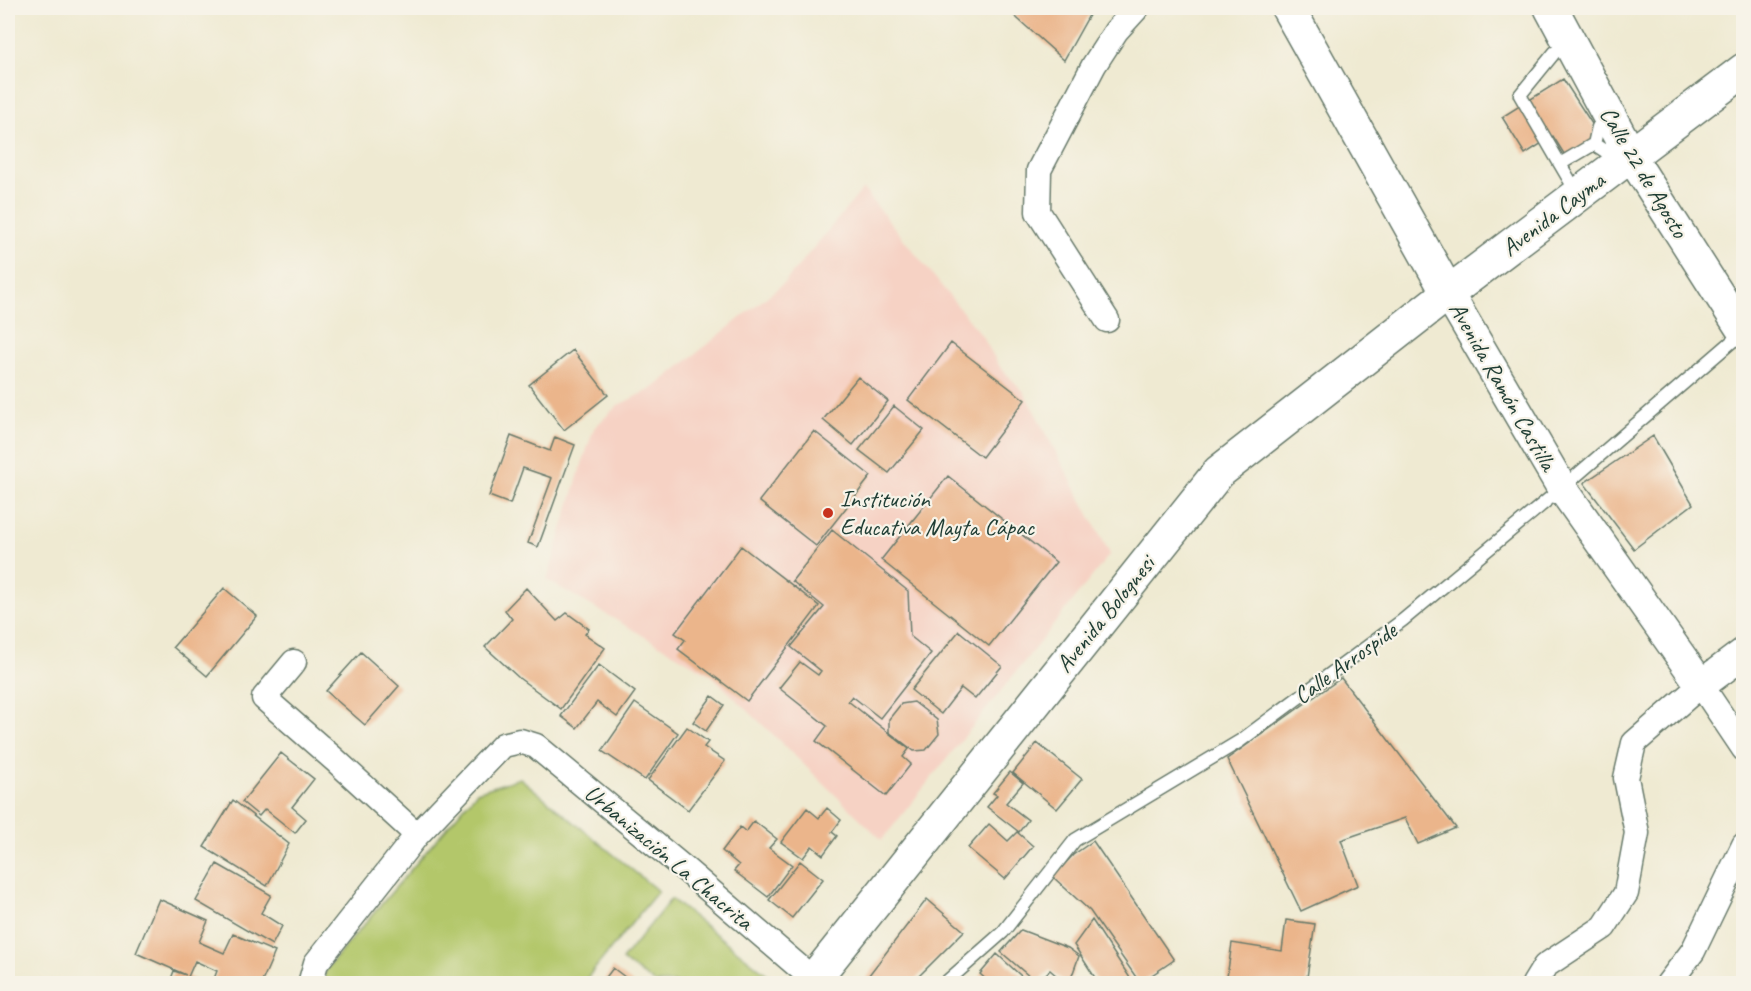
<svg xmlns="http://www.w3.org/2000/svg" width="1751" height="991" font-family="Caveat,sans-serif">
  <rect width="100%" height="100%" fill="#f7f3e8"/>
  <filter id="ink" filterUnits="userSpaceOnUse"><feTurbulence type="fractalNoise" baseFrequency=".0167" numOctaves="2"/><feDisplacementMap in="SourceGraphic" scale="12" xChannelSelector="R" yChannelSelector="G"/><feConvolveMatrix kernelMatrix="1 2 1 2 8 2 1 2 1" color-interpolation-filters="sRGB"/></filter>
  <filter id="wash" filterUnits="userSpaceOnUse"><feTurbulence type="fractalNoise" baseFrequency=".008" numOctaves="4" result="noise"/><feDisplacementMap in="SourceGraphic" scale="24" xChannelSelector="R" yChannelSelector="G"/><feGaussianBlur stdDeviation="1.35" result="paint"/><feColorMatrix in="noise" values="0 0 0 0 0 0 0 0 0 0 0 0 0 0 0 0 0 1.4 0 .05"/><feComposite in="paint" operator="in"/></filter>
  <g filter="url(#wash)">
    <rect width="100%" height="100%" fill="#efead2"/>
    <path fill="#f6d2c4" d="M863 189 982 336 1000 367 1024 392 1110 554 882 840 711 675 547 580 579 473 594 428 618 405 652 389 784 283Z"/>
    <path fill="#b3c76b" stroke="#698250" stroke-width="1.5" d="M520 778 658 891 583 983 321 984 327 968 477 792Z
      M671 899 768 975 761 983H655L622 960Z"/>
    <g id="blocks">
      <path fill="#ebb58b" d="M1013 8H1093L1064 60 1010 12Z
        M1563 79 1605 144 1571 165 1553 136 1525 154 1502 117Z
        M951 343 1025 400 982 457 908 400Z
        M573 350 608 395 564 430 529 385Z
        M858 377 888 401 853 445 823 420Z
        M894 406 924 430 889 473 859 450Z
        M814 431 871 476 816 546 759 501Z
        M511 436 550 451 555 437 575 445 538 547 528 543 552 478 523 468 510 504 489 496Z
        M1653 436 1693 504 1634 549 1584 483Z
        M948 476 1056 562 989 646 881 560Z
        M832 530 908 591 910 636 931 653 880 718 852 696 848 701 909 749 903 757 911 764 886 796 816 741 827 726 779 688 800 662 818 675 821 671 791 647 824 607 792 581Z
        M741 546 819 606 747 701 678 649 685 640 675 633Z
        M224 588 257 616 207 676 173 647Z
        M526 588 557 621 567 613 589 629 585 634 605 648 561 709 519 678 485 647 512 619 505 610Z
        M959 631 1002 666 975 699 961 688 941 714 911 690Z
        M361 652 399 686 365 725 326 691Z
        M599 665 635 692 617 717 597 702 577 728 561 716Z
        M1341 678 1456 828 1418 844 1405 818 1341 840 1358 885 1301 911 1227 759Z
        M712 696 724 705 706 731 693 722Z
        M914 702 937 720 939 734 926 750 914 751 889 732V719L901 704Z
        M635 703 678 733 645 780 602 751Z
        M687 727 708 742 704 747 725 761 688 810 648 780Z
        M1037 743 1082 779 1057 809 1013 773Z
        M281 753 314 779 292 807 306 819 295 833 265 809 259 816 242 802Z
        M1010 772 1023 783 1006 803 1028 820 1019 832 987 807 997 795 993 793Z
        M233 800 289 844 267 886 204 847Z
        M807 808 819 818 827 808 841 820 832 832 837 836 823 855 812 846 803 858 781 842Z
        M754 821 777 839 769 848 792 865 768 897 734 871 739 865 722 851 740 827 746 832Z
        M989 824 1008 841 1017 832 1033 846 1005 879 968 848Z
        M1093 841 1174 960 1140 983 1090 911 1053 877 1073 855Z
        M800 861 823 879 792 918 769 900Z
        M217 864 271 895 261 913 282 926 272 945 196 901Z
        M159 899 208 921 199 942 224 953 233 934 275 952 261 984H212L217 971 195 961 188 977 203 984H169L174 971 186 975 136 953Z
        M927 899 964 931 911 984H862Z
        M1092 920 1134 984H1099L1074 945Z
        M1286 920 1315 924 1306 984H1226L1232 943 1282 951Z
        M1021 930 1068 948 1079 956 1069 984H1066L1050 970 1037 983 1001 952Z
        M997 954 1030 984H991L980 974Z
        M613 968 634 984H601Z"/>
    </g>
  </g>
  <g filter="url(#ink)">
    <use href="#blocks" fill-opacity="0" stroke="#687a6b" stroke-width="1.5"/>
    <g fill="none" stroke-linecap="round" stroke-linejoin="round">
      <defs>
        <path id="service" d="M1555 52 1520 95 1560 164
          M1594 144 1598 127
          M1577 193 1560 164 1594 144 1620 161
          M944 984 1003 932 1075 840 1240 741 1403 620 1562 488 1743 332"/>
        <path id="minor" d="M1107 320 1038 212 1039 170 1094 65 1116 31 1137 8
          M294 662 264 698 335 760 417 835
          M310 984 316 963 417 835 503 745 520 741 536 746 686 870 813 979
          M1534 984 1545 966 1604 927 1626 893 1637 833 1626 778 1634 743 1701 685 1744 749
          M1668 984 1693 951 1744 845"/>
        <path id="tertiary" d="M1630 155 1743 332
          M1448 293 1562 488 1701 685 1744 653"/>
        <path id="secondary" d="M1288 8 1448 293
          M1551 8 1630 155
          M810 984 1219 472 1448 293 1744 70"/>
      </defs>
      <use href="#service" stroke="#687a6b" stroke-width="15"/>
      <use href="#minor" stroke="#687a6b" stroke-width="27"/>
      <use href="#tertiary" stroke="#687a6b" stroke-width="33"/>
      <use href="#secondary" stroke="#687a6b" stroke-width="36"/>
      <use href="#service" stroke="#fff" stroke-width="12"/>
      <use href="#minor" stroke="#fff" stroke-width="24"/>
      <use href="#tertiary" stroke="#fff" stroke-width="30"/>
      <use href="#secondary" stroke="#fff" stroke-width="33"/>
    </g>
  </g>
  <circle fill="#c8321e" stroke="#f7f3e8" stroke-width="2" cx="828" cy="513" r="6"/>
  <g text-anchor="middle" stroke-width="4.5" stroke-linejoin="round" paint-order="stroke">
    <g font-size="24" fill="#1f3d34" stroke="#f7f3e8">
      <text transform="translate(1644 172) rotate(59)" y="8">Calle 22 de Agosto</text>
      <text transform="translate(1553 214) rotate(-37)" y="8">Avenida Cayma</text>
      <text transform="translate(1503 386) rotate(60)" y="8">Avenida Ramón Castilla</text>
      <text transform="translate(1105 614) rotate(-51)" y="8">Avenida Bolognesi</text>
      <text transform="translate(1345 663) rotate(-36)" y="8">Calle Arrospide</text>
      <text transform="translate(669 857) rotate(40)" y="8">Urbanización La Chacrita</text>
    </g>
    <g font-size="24" fill="#1f3d34" stroke="#f7f3e8" text-anchor="start">
      <text x="840" y="507">Institución<tspan x="840" dy="28">Educativa Mayta Cápac</tspan></text>
    </g>
  </g>
  <rect width="1751" height="991" fill="none" stroke="#f7f3e8" stroke-width="30"/>
</svg>
